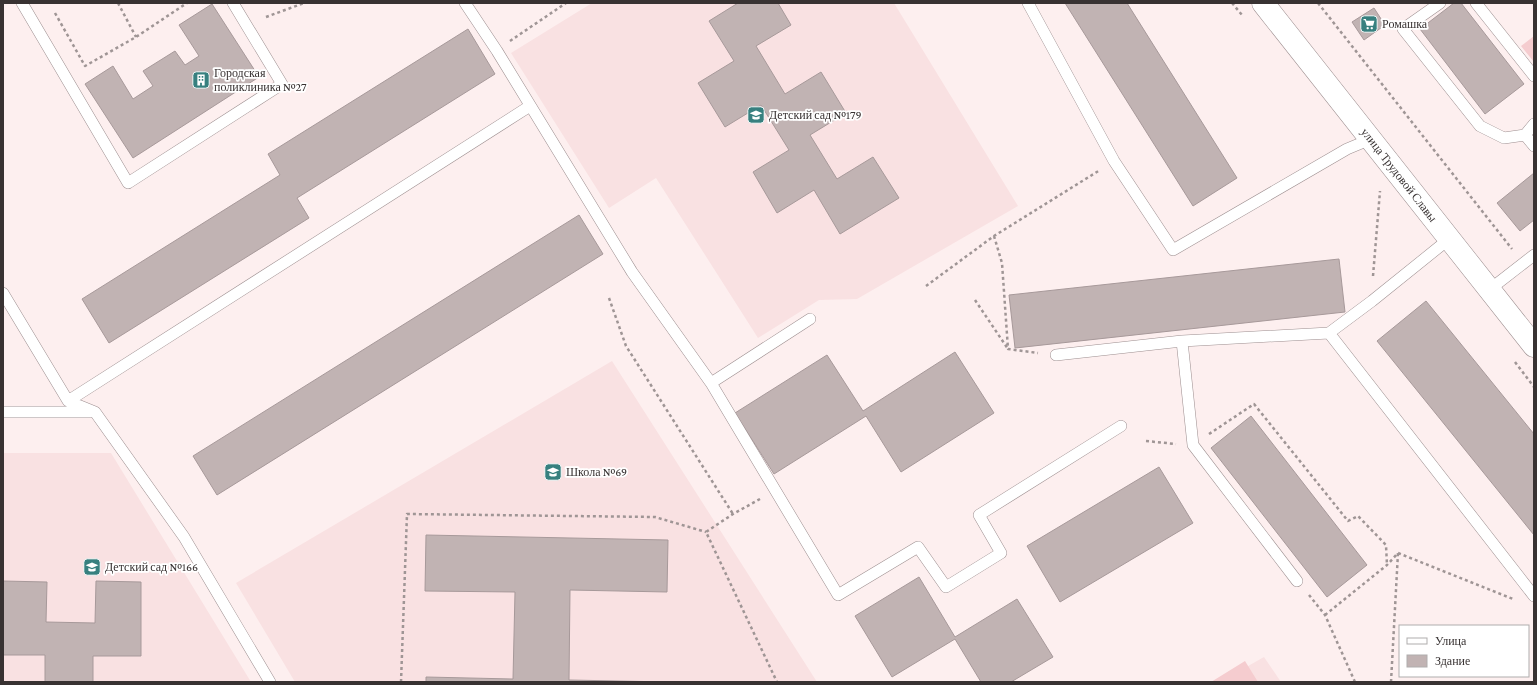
<svg xmlns="http://www.w3.org/2000/svg" width="1537" height="685" font-family="'Crimson Pro',serif">
  <rect width="100%" height="100%" fill="#fdefef"/>
  <path fill="#f9e1e2" d="M592 3H894L1018 206 857 299 819 300 758 338 656 178 609 208 511 53Z
    M612 361 817 682H295L236 583Z
    M3 453H111L251 682H3Z
    M1264 657 1281 682H1220Z"/>
  <path fill="#f5cccf" d="M1534 36V62L1521 46Z
    M1245 661 1258 682H1211Z"/>
  <path fill="#c1b3b3" stroke="#a7999a" d="M738 3H778L791 25 756 46 785 94 821 72 846 113 810 135 837 179 873 157 899 198 840 234 814 190 777 213 753 172 789 150 761 105 725 127 698 83 734 61 709 21Z
    M1065 3H1127L1237 178 1193 206Z
    M1454 3H1461L1524 84 1485 114 1420 29Z
    M212 4 259 77 133 158 85 84 113 66 133 99 153 86 143 71 175 51 185 65 199 56 179 25Z
    M1374 8 1385 25 1364 40 1352 22Z
    M468 29 495 74 297 198 309 218 109 343 82 299 280 175 268 154Z
    M1534 173V220L1520 231 1497 203Z
    M579 215 603 254 217 495 193 456Z
    M1339 259 1345 312 1015 348 1009 295Z
    M1426 301 1534 434V535L1377 341Z
    M955 352 994 413 901 472 866 416 774 474 735 413 827 355 863 411Z
    M1251 416 1367 565 1327 597 1211 448Z
    M1159 467 1193 523 1060 602 1027 546Z
    M426 535 668 540 667 592 570 590 569 680 668 682H426V677L513 679 515 592 425 591Z
    M919 577 955 637 1017 599 1053 657 1011 682H981L955 639 892 677 855 616Z
    M3 581 47 582 46 622 95 623 96 581 141 582V656H93V682H45V655H3Z"/>
  <g fill="none" stroke-linecap="round" stroke-linejoin="round">
    <defs>
      <path id="service" d="M22 3 128 183 282 84 233 3
        M465 3 497 51 632 272 711 383 838 595 918 547 946 587 1001 553 979 515 1121 426
        M1028 3 1114 161 1173 250 1347 149 1371 139
        M1440 3 1403 29 1480 126 1504 138 1525 135 1534 124
        M1476 3 1534 76
        M1525 135 1534 146
        M1489 290 1534 255
        M3 293 68 401 95 412 184 537 270 682
        M1329 333 1534 596
        M1182 341 1193 445 1297 581
        M1056 355 1182 341 1329 333 1372 301 1449 239
        M711 383 810 319
        M68 401 530 106
        M3 412H89"/>
      <path id="tertiary" d="M1263 3 1534 346"/>
    </defs>
    <use href="#service" stroke="#9d8f90" stroke-width="12"/>
    <use href="#tertiary" stroke="#9d8f90" stroke-width="23"/>
    <path stroke="#9f9595" stroke-width="2.5" stroke-dasharray="3 3" stroke-linecap="butt" d="M118 3 136 37
      M1232 3 1242 15
      M1318 3 1512 249
      M55 13 85 66 136 37 187 3
      M266 17 304 3
      M510 41 566 3
      M994 236 1002 263 1008 349 1038 353
      M1373 276 1380 191
      M926 286 994 236 1100 170
      M609 298 626 346 733 514
      M975 300 1008 349
      M1515 362 1534 387
      M1209 434 1254 404 1348 521 1358 516 1386 545 1387 565
      M1146 441 1176 444
      M760 499 733 514 706 532 777 682
      M1309 595 1325 615 1355 682
      M1325 615 1387 565 1398 553 1513 599
      M401 682 407 514 655 517 706 532
      M1391 682 1398 553"/>
    <use href="#service" stroke="#fff" stroke-width="11"/>
    <use href="#tertiary" stroke="#fff" stroke-width="22"/>
  </g>
  <defs>
    <symbol id="supermarket-square" viewBox="-11 -11 22 22"><rect x="-9" y="-9" width="18" height="18" rx="4" fill="#37807f" stroke="#fff"/><path d="M-6-5.5h2.5l.6 2H6L4.5 2H-2.5L-4.4-4H-6ZM-1.5 3.2a1.3 1.3 0 1 0 .1 0ZM3 3.2a1.3 1.3 0 1 0 .1 0Z" fill="#fff"/></symbol>
    <symbol id="building-square" viewBox="-11 -11 22 22"><rect x="-9" y="-9" width="18" height="18" rx="4" fill="#37807f" stroke="#fff"/><path d="M-4-6H4V6H1V3H-1V6H-4ZM-2.5-4.3h1.7v1.8h-1.7ZM.8-4.3h1.7v1.8H.8ZM-2.5-1h1.7V.8h-1.7ZM.8-1h1.7V.8H.8Z" fill="#fff"/></symbol>
    <symbol id="school-square" viewBox="-11 -11 22 22"><rect x="-9" y="-9" width="18" height="18" rx="4" fill="#37807f" stroke="#fff"/><path d="M0-5L7-2L0 1L-7-2ZM-4 1L0 2.5L4 1V4Q0 6-4 4Z" fill="#fff"/></symbol>
  </defs>
  <g fill-rule="evenodd">
    <use href="#supermarket-square" x="1359" y="14" width="20" height="20"/>
    <use href="#building-square" x="191" y="70" width="20" height="20"/>
    <use href="#school-square" x="746" y="105" width="20" height="20"/>
    <use href="#school-square" x="543" y="462" width="20" height="20"/>
    <use href="#school-square" x="82" y="557" width="20" height="20"/>
  </g>
  <g text-anchor="middle" stroke-width="3.5" stroke-linejoin="round" paint-order="stroke">
    <g font-size="12" fill="#383232" stroke="#fff" text-anchor="start">
      <text x="1382" y="28">Ромашка</text>
      <text x="214" y="77">Городская<tspan x="214" dy="14">поликлиника №27</tspan></text>
      <text x="769" y="119">Детский сад №179</text>
      <text x="566" y="476">Школа №69</text>
      <text x="105" y="571">Детский сад №166</text>
    </g>
    <g font-size="12" fill="#383232" stroke="#fff">
      <text transform="translate(1399 175) rotate(52)" y="4">улица Трудовой Славы</text>
    </g>
  </g>
  <rect width="1537" height="685" fill="none" stroke="#383232" stroke-width="8"/>
  <rect x="1399" y="625" width="130" height="52" fill="#ffffff" stroke="#afadad"/>
  <rect x="1407" y="638" width="20" height="6" fill="#ffffff" stroke="#afadad"/>
  <text x="1435" y="645" font-size="12" fill="#383232">Улица</text>
  <rect x="1407" y="655" width="20" height="12" fill="#c1b3b3" stroke="#afadad"/>
  <text x="1435" y="665" font-size="12" fill="#383232">Здание</text>
</svg>
